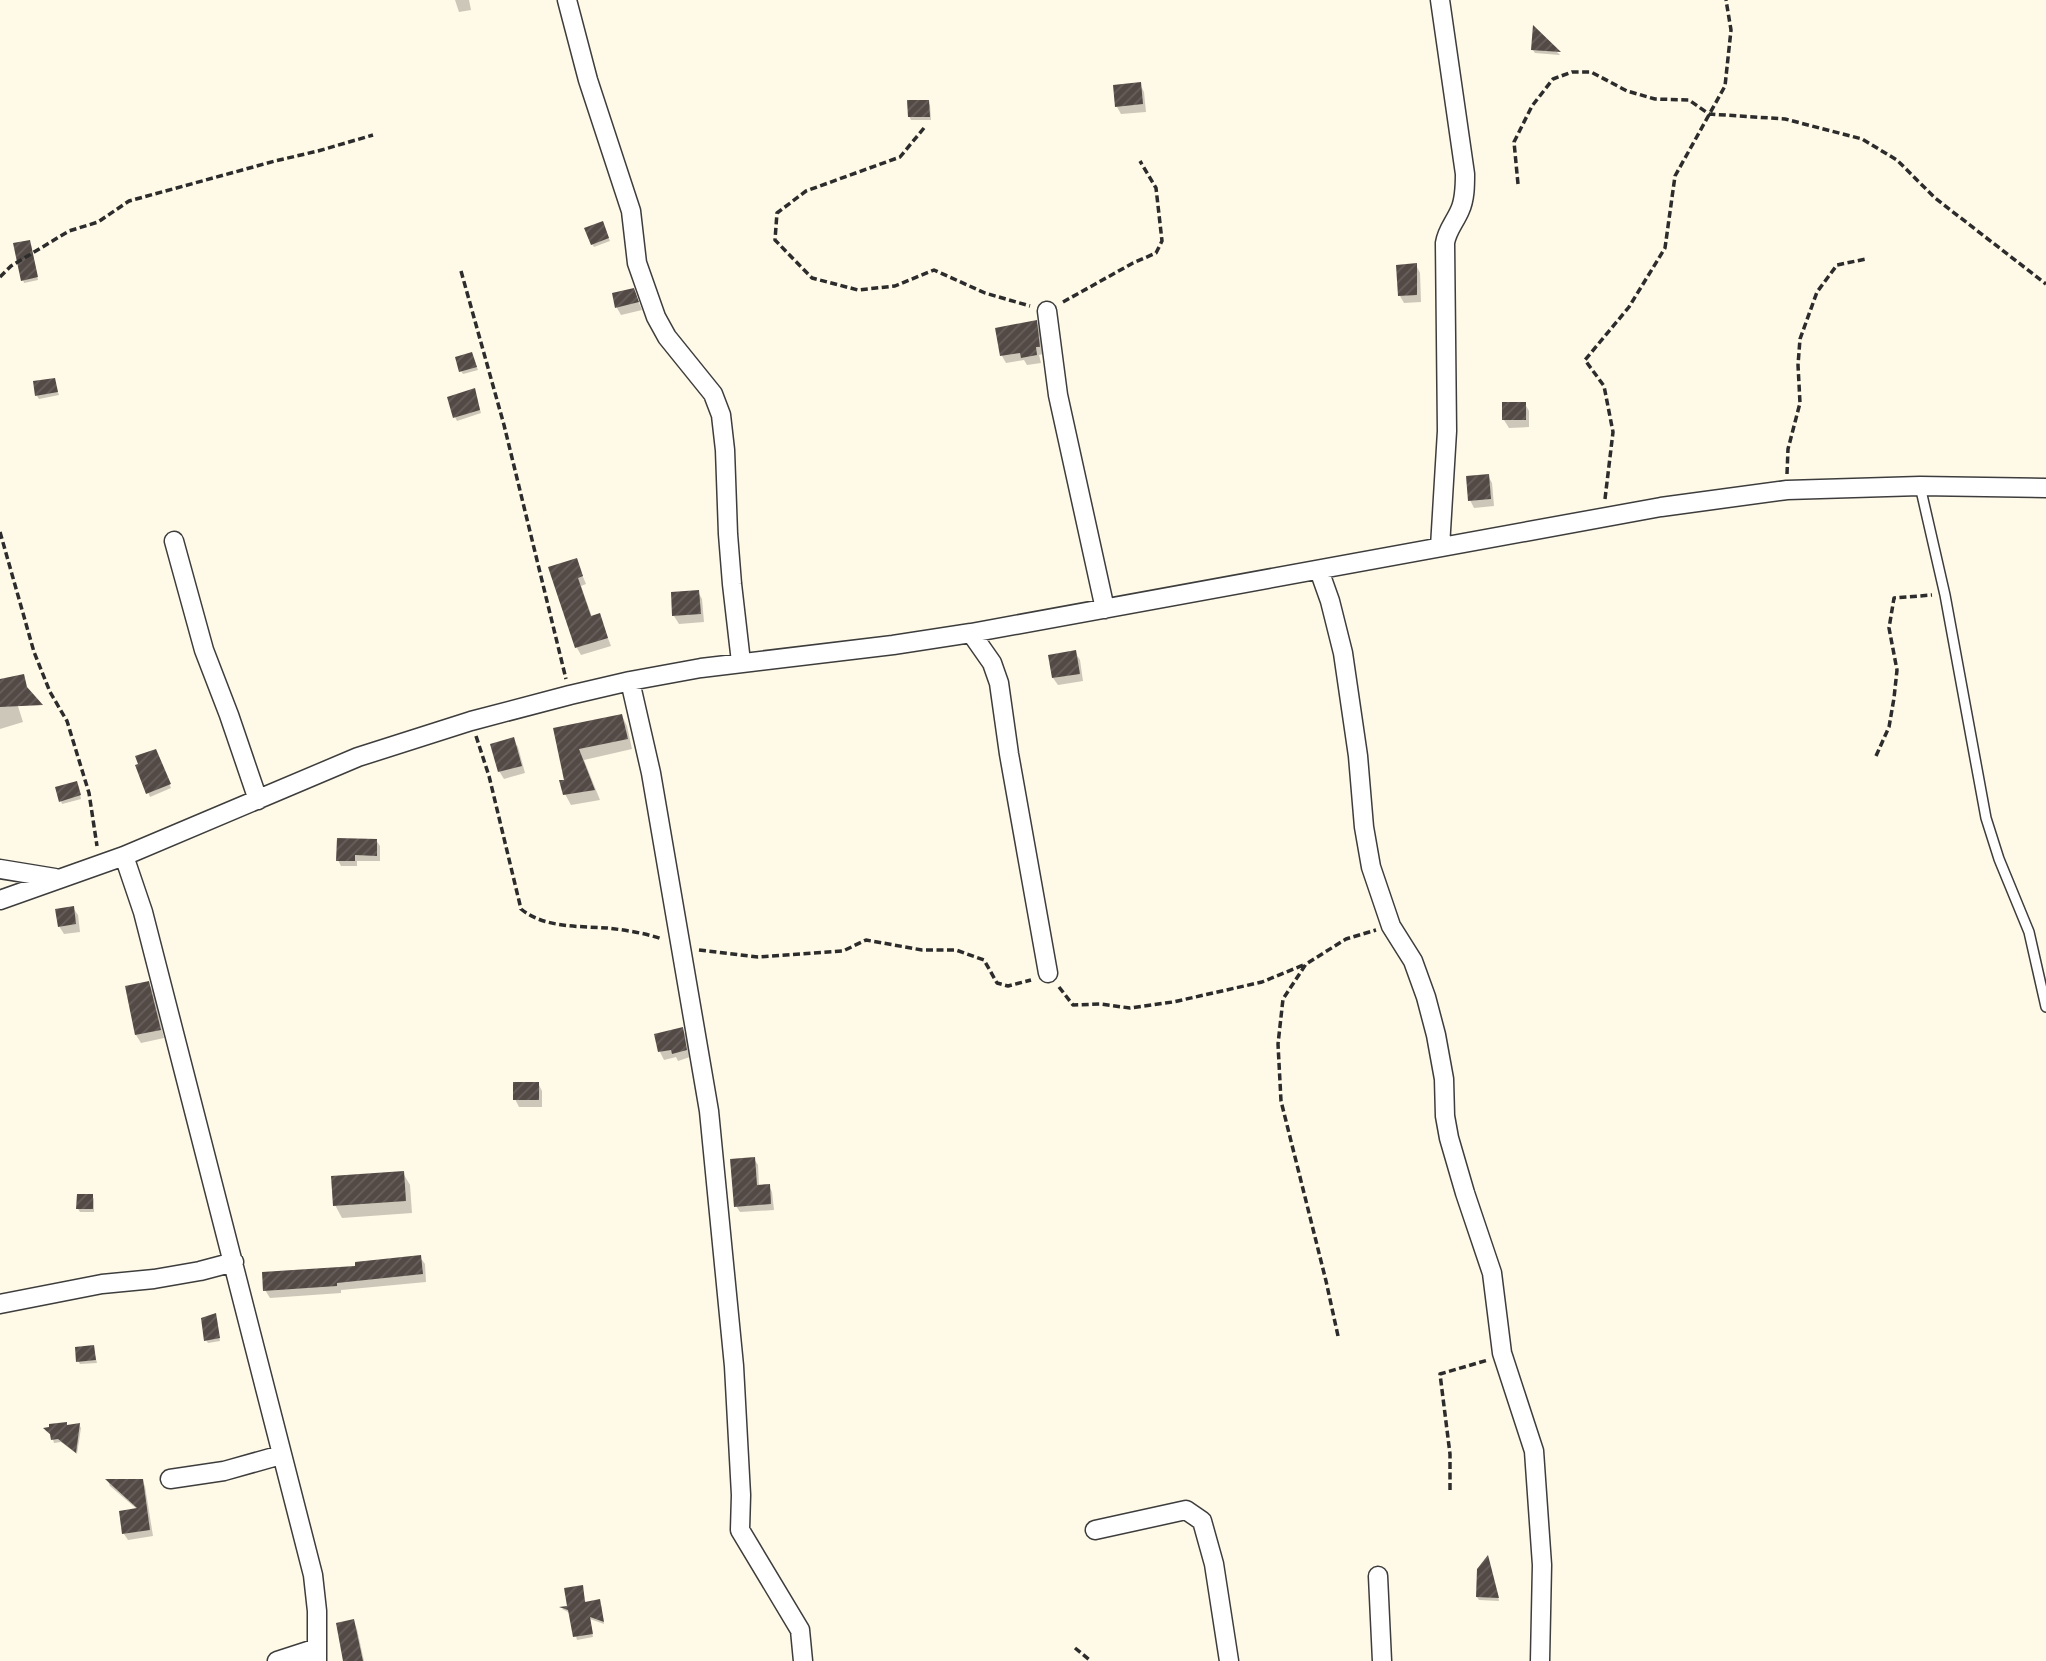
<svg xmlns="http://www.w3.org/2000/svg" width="2046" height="1661" font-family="'Noto Serif',serif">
  <defs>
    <pattern id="building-hatch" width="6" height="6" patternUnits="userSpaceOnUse" patternTransform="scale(1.75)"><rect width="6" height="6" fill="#534a46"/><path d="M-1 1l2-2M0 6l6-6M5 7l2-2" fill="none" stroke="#67605c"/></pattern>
  </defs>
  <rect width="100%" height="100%" fill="#fff9e7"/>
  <path fill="#0003" d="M455 0H469L471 10 459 12Z
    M1534 29 1560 55 1535 53 1533 50Z
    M1140 84 1144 92 1146 112 1121 114 1117 107Z
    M928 102 930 105 931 120H911L909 116Z
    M604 226 610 241 594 247 592 244Z
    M31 245 38 280 24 283 23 280Z
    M1416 265 1420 273 1421 302 1404 303 1400 296Z
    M614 294 637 298 642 310 621 315 617 308Z
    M1036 322 1040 330 1043 354 1039 355 1041 363 1027 365 1024 360 1006 363 1002 356Z
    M473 357 478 370 463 374 461 371Z
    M54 380 59 395 39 399 37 396Z
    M476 394 481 413 457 421 455 417Z
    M1525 404 1529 411V427L1509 428 1504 420Z
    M1488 476 1492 483 1494 506 1474 508 1470 500Z
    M576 560 586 584 581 586 592 617 599 615 611 646 581 655 577 648Z
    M698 592 702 599 704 622 679 624 674 616Z
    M1075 652 1080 660 1083 681 1058 685 1053 678Z
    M16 700 23 722 0 729V701Z
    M622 716 627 726 632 749 584 760 600 800 571 805 565 794 566 781 555 729Z
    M513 739 518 747 525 773 504 779 499 771Z
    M157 754 171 788 150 797 137 766Z
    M78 786 81 799 62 804 61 801Z
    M376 840 380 846V861H357V866H341L338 860Z
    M73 908 78 915 80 932 64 934 59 926Z
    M148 983 153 991 164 1038 141 1043 136 1035 127 987Z
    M682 1029 687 1036 690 1057 678 1061 676 1057 664 1060 660 1052 656 1035Z
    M538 1083 542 1091V1107H519L515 1099Z
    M754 1159 758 1165 759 1186H769L772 1192 774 1210 740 1212 736 1206Z
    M403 1173 410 1185 412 1213 342 1218 335 1205Z
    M92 1196 94 1199V1212H80L78 1209Z
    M420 1257 425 1264 426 1282 341 1290V1293L270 1298 265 1290 357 1268Z
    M215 1315 220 1341 208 1343 206 1340Z
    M93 1347 97 1363 80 1364 78 1361Z
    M79 1425 81 1428 77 1454 61 1442 54 1443 52 1436 45 1430Z
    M142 1480 145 1486 153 1536 128 1540 124 1534 138 1510 110 1486 108 1481Z
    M1489 1561 1499 1601 1479 1600 1477 1597Z
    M582 1587 586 1604H601L604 1624 590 1619 593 1637 577 1640 570 1613 562 1609 569 1607Z
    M353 1621 357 1629 364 1661H345Z"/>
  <path fill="url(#building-hatch)" d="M1533 25 1561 52 1531 50Z
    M1141 82 1143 104 1115 107 1113 85Z
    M907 100H929L930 117H908Z
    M603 221 609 238 591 245 584 228Z
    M30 240 38 277 21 281 13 243Z
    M1417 263V295L1398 296 1396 265Z
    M634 288 639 302 615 308 612 293Z
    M1037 320 1040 347H1036L1037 355 1021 358 1020 353 1000 356 995 328Z
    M472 352 477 367 459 372 455 357Z
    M55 378 58 392 35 396 33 381Z
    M475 388 480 410 453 418 447 397Z
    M1502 402H1526V420H1502Z
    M1489 474 1491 499 1468 501 1466 476Z
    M577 558 583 576 578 578 591 616 600 613 608 638 575 648 548 567Z
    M699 590 701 614 672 616 671 592Z
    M1076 650 1080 674 1052 678 1048 655Z
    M24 674 27 687 43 705 0 707V679Z
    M622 714 628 739 579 749 595 790 563 795 559 780H564L553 728Z
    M514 737 522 766 498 772 490 744Z
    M156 749 171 784 146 794 135 765 138 764 135 756Z
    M77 781 81 795 59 802 55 787Z
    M337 838 377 839V856L355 855V861H336Z
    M74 906 76 924 58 927 55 909Z
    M149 981 161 1030 135 1035 125 986Z
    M683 1027 687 1050 672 1054 671 1050 658 1052 654 1034Z
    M513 1082H539V1100H513Z
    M755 1157 757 1185 770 1184 771 1204 734 1207 730 1159Z
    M404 1171 406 1201 333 1206 331 1176Z
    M77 1194H93V1209H76Z
    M421 1255 423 1274 337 1283V1286L263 1291 262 1272 355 1266V1262Z
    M216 1313 220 1338 204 1341 201 1318Z
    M94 1345 96 1360 76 1362 75 1347Z
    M67 1422V1425L80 1423 76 1453 58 1439 51 1440 50 1434 43 1428 49 1427V1424Z
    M105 1479H143L150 1530 122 1534 119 1511 137 1508Z
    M1488 1555 1499 1598 1476 1597 1477 1569Z
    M583 1585 585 1602 600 1599 604 1622 590 1617 593 1634 573 1637 568 1610 559 1607 567 1606 564 1588Z
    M354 1619 363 1661H343L336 1623Z"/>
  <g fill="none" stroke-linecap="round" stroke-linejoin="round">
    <defs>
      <path id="service" d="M1920 486 1945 595 1986 818 1999 859 2029 932 2046 1007"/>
      <path id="minor" d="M567 0 588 80 631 211 637 263 656 317 667 337 713 394 721 415 725 450 728 534 732 584 741 662
        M1440 0 1465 174C1465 186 1465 199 1460 210 1455 222 1447 230 1445 243L1447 431 1440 547
        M1047 311 1058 395 1105 609
        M174 541 204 650 229 715 258 800
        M1319 570 1330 601 1343 653 1358 756 1364 827 1371 867 1391 926 1413 961 1426 997 1436 1035 1444 1079 1445 1116 1449 1138 1465 1193 1492 1273 1502 1353 1534 1451 1542 1565 1540 1661
        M971 633 992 663 999 683 1009 754 1048 973
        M630 681 651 773 709 1111 734 1366 741 1495 740 1530 800 1630 803 1661
        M124 856 143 912 313 1575 317 1611V1661
        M0 869 55 878
        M0 900 124 856 358 757 471 721 570 695 630 681 701 668 893 645 971 633 1661 507 1787 490 1920 486 2046 488
        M0 1304 102 1284 154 1279 200 1271 234 1262
        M170 1479 224 1471 281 1455
        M1095 1530 1186 1510 1202 1521 1214 1564 1229 1661
        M1378 1576 1382 1661
        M277 1661 317 1648"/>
    </defs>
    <use href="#service" stroke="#3d3d3d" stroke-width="12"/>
    <use href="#minor" stroke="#3d3d3d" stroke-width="21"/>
    <path stroke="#2c2c2c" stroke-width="3.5" stroke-dasharray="7 3.5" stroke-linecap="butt" d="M924 128 900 157 806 191 777 213 775 240 812 278 858 290 895 286 934 270 985 293 1030 306
      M1518 184 1514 142 1532 106 1553 79 1572 72H1591L1627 91 1655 99 1689 100 1709 114 1785 119 1862 139 1897 160 1935 198 2046 284
      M461 271 504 425 566 679
      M0 277 11 266 69 231 98 222 129 201 275 161 318 151 373 135
      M1063 302 1133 263 1156 253 1162 241 1156 188 1140 161
      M1787 474 1788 449 1800 403 1798 365 1800 339 1817 292 1837 265 1866 259
      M1605 499 1613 432 1604 386 1585 360 1629 307 1665 248 1675 176 1725 86 1731 30 1726 0
      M0 532 34 652 50 692 67 721 89 793 97 846
      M476 736 489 776 521 909C544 928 578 926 607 928 625 930 645 933 662 939
      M1876 756 1889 727 1894 698 1897 670 1889 628 1894 598 1932 595
      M699 950 758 957 843 951 866 940 922 950H956L984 960 997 983 1008 986 1031 980
      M1059 987 1073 1005 1100 1004 1130 1008 1173 1002 1262 982 1306 964
      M1338 1336 1326 1281 1281 1101 1278 1044 1283 999 1306 964 1346 939 1376 930
      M1450 1490V1454L1440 1374 1488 1360
      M1075 1648 1091 1661"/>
    <use href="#service" stroke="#fff" stroke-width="9"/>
    <use href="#minor" stroke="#fff" stroke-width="18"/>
  </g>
</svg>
